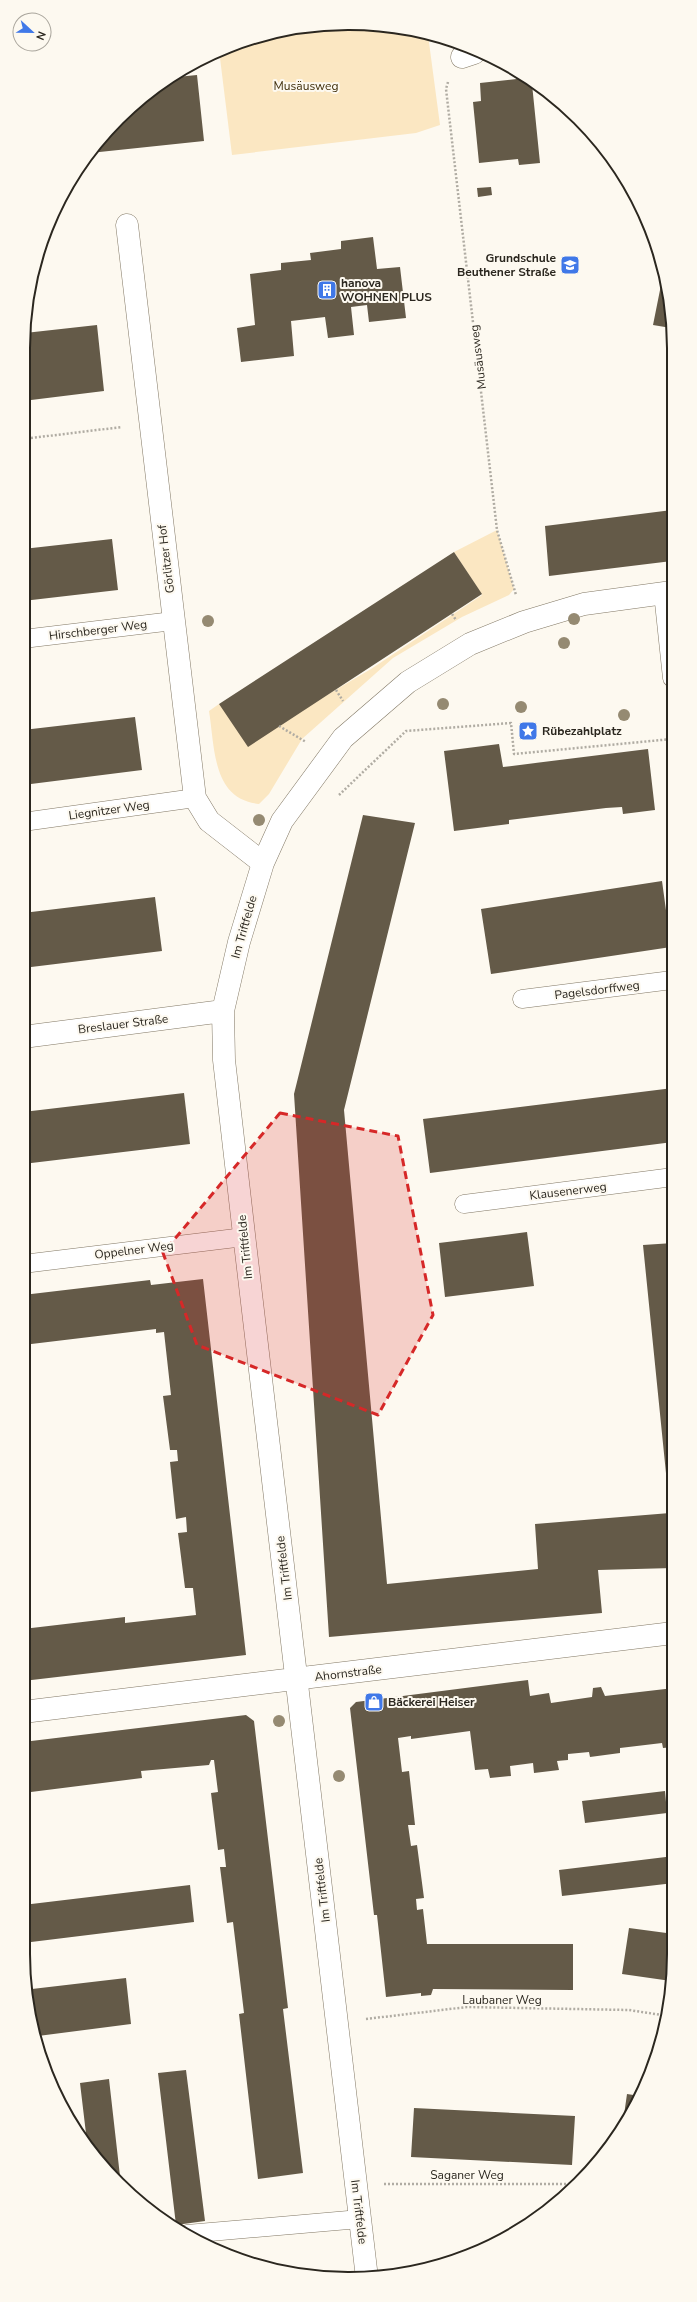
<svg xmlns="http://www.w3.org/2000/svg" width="697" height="2302" font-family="'Nunito Sans',sans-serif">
  <rect width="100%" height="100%" fill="#fdf9f0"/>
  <path fill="#fbe7c2" d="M349 23 412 29 428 35 440 125 416 133 232 155 219 50 285 29Z
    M497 530 514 589 509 595 462 617 393 658 302 739 269 794 259 804C212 799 215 748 209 711L219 704 310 705 371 669 482 595 454 552Z"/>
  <path fill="#645a48" d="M197 75 204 141 90 153 119 118 167 78Z
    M525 78 532 84 540 163 519 165 518 159 479 163 473 102 481 101 480 83Z
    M491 187 492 195 478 197 477 188Z
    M373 237 377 269 400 267 406 318 369 322 367 305 351 307 354 335 328 338 325 317 291 321 294 356 241 362 237 328 255 325 250 274 281 270V263L311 260 310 253 341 249V241Z
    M663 275 671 306V328L653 325Z
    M97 325 104 391 23 401 25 333Z
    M672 510V561L549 576 545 526Z
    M112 539 118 590 23 601V549Z
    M454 552 482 594 248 747 219 704Z
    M135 717 142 770 23 785V730Z
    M499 744 503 767 648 749 655 810 623 814 622 807 606 808 509 820V824L454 831 444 751Z
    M363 815 415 823 344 1110 387 1584 538 1569 535 1524 670 1513 643 1245 673 1243V1568L598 1570 602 1613 329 1637 294 1094Z
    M662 881 671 947 491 974 481 909Z
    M155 897 162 951 23 968V913Z
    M673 1088V1142L430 1173 423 1119Z
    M184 1093 190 1144 23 1164V1112Z
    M527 1232 534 1286 445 1297 439 1243Z
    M203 1279 246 1655 23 1681V1629L125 1617V1623L196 1615 193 1588H185L178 1533 187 1532 186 1517 176 1519 170 1462 178 1461 177 1450H170L163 1396 171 1395 164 1332 156 1333V1329L23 1345V1295L150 1280 151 1285Z
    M528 1680 530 1696 549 1693 551 1703 592 1697 593 1688 601 1687 605 1696 674 1688V1747L663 1748 662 1743 620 1748V1753L590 1757 589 1752 568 1754V1760L557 1761 559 1770 534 1773 533 1763 510 1766 511 1776 490 1778 488 1769 475 1770 470 1731 411 1739V1736L398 1738 402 1772 409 1771 415 1825H408L411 1846 417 1845 424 1898 416 1899 417 1910 423 1909 427 1944H573V1990L433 1989 431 1995 421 1996V1993L386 1997 377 1915H374L350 1708 356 1702Z
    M246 1715 254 1721 288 2008 283 2009 303 2173 258 2179 239 2014 244 2013 233 1922 227 1923 220 1867H226L224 1849 218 1850 211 1793 218 1792 214 1760H211L209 1765 141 1771 142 1778 23 1793V1742Z
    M665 1791 667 1813 585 1823 582 1801Z
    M674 1856V1883L562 1896 559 1870Z
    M190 1885 194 1922 23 1943V1905Z
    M629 1928 674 1934 671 1981 622 1974Z
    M126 1978 131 2024 38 2036 36 2038 29 2017 27 1994H33L32 1989Z
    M186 2070 205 2221 176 2225 158 2073Z
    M109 2079 121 2185 104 2168 87 2142 80 2083Z
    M627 2094 640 2096 622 2129Z
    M414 2108 575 2116 572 2165 411 2157Z"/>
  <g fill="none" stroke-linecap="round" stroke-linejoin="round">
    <defs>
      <path id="lane" d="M663 593 672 678
        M23 639 173 621
        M23 822 195 798
        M522 999 672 980
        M464 1204 673 1177
        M23 1264 244 1237
        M187 2234 360 2219"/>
      <path id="street" d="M462 57 474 53
        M127 225 195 798 209 821 263 863
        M23 1037 223 1011
        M23 1712 673 1633
        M367 2278 245 1243 224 1060 223 1011 239 942 263 863 282 821 343 738 408 682 470 644 524 622 584 604 672 592"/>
    </defs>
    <use href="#lane" stroke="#827865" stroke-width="19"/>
    <use href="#street" stroke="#827865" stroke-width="23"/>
    <path stroke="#b0aca3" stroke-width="2.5" stroke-dasharray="2 2" stroke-linecap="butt" d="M448 82 446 89 497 530 516 595
      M23 439 122 427
      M452 614 456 620
      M336 690 343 701
      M279 726 306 742
      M339 795 406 731 511 723 514 754 672 739
      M366 2019 467 2007 629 2010 668 2016
      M384 2184H578"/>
    <use href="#lane" stroke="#fff" stroke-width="18"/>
    <use href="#street" stroke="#fff" stroke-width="22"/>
  </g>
  <g fill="#958a72">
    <circle cx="574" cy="619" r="6"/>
    <circle cx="208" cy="621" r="6"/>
    <circle cx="564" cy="643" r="6"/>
    <circle cx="443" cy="704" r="6"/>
    <circle cx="521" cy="707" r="6"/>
    <circle cx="624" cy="715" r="6"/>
    <circle cx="259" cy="820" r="6"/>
    <circle cx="279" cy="1721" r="6"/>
    <circle cx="339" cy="1776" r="6"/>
  </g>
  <path fill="#d62828" fill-opacity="0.2" stroke="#d62828" stroke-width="3" stroke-dasharray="8 5" stroke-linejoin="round" d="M280 1113 398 1136 433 1315 378 1415 197 1345 163 1253Z"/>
  <defs>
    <symbol id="school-square" viewBox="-11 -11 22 22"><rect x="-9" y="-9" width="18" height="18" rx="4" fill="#4078e8" stroke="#fdf9f0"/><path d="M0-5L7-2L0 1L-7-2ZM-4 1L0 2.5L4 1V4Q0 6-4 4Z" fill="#fff"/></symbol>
    <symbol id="building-square" viewBox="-11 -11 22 22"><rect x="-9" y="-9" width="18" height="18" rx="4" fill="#4078e8" stroke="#fdf9f0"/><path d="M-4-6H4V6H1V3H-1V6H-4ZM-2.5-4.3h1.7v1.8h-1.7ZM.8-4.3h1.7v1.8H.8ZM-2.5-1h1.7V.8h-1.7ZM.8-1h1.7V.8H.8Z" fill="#fff"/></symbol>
    <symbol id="sight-square" viewBox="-11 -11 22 22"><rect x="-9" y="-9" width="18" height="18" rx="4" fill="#4078e8" stroke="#fdf9f0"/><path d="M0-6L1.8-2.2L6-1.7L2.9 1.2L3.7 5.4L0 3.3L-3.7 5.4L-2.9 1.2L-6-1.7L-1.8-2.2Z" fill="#fff"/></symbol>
    <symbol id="shop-square" viewBox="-11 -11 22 22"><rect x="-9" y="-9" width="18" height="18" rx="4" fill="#4078e8" stroke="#fdf9f0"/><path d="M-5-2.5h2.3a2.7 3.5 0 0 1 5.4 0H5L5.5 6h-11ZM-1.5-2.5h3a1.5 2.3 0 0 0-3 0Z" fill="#fff"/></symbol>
  </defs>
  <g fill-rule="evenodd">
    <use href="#school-square" x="559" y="254" width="22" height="22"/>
    <use href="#building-square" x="316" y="279" width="22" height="22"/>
    <use href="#sight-square" x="517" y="720" width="22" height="22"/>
    <use href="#shop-square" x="363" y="1691" width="22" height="22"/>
  </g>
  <g text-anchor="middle" stroke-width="4" stroke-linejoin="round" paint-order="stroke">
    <g font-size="12" fill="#402f0b" stroke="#fdf9f0">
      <text x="306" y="90">Musäusweg</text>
    </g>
    <g font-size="12" font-weight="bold" fill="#2b271f" stroke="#fdf9f0" text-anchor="start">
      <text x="556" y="262" text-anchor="end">Grundschule<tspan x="556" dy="14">Beuthener Straße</tspan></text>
      <text x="341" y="287">hanova<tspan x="341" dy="14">WOHNEN PLUS</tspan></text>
      <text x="542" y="735">Rübezahlplatz</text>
      <text x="388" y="1706">Bäckerei Heiser</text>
    </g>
    <g font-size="12" fill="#2b271f" stroke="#fdf9f0">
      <text transform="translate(478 357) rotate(-97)" y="4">Musäusweg</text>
      <text transform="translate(166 559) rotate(-97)" y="4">Görlitzer Hof</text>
      <text transform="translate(98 630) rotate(-7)" y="4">Hirschberger Weg</text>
      <text transform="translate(109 810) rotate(-8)" y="4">Liegnitzer Weg</text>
      <text transform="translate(244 927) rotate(-74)" y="4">Im Triftfelde</text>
      <text transform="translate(597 990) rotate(-7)" y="4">Pagelsdorffweg</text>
      <text transform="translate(123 1024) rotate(-7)" y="4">Breslauer Straße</text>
      <text transform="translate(568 1191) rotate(-7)" y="4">Klausenerweg</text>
      <text transform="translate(245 1247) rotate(-96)" y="4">Im Triftfelde</text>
      <text transform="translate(134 1250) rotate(-7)" y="4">Oppelner Weg</text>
      <text transform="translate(284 1568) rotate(-97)" y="4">Im Triftfelde</text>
      <text transform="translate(348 1673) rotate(-7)" y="4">Ahornstraße</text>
      <text transform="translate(322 1890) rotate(-97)" y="4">Im Triftfelde</text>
      <text x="502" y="2004">Laubaner Weg</text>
      <text x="467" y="2179">Saganer Weg</text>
      <text transform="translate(359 2212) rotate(83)" y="4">Im Triftfelde</text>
    </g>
  </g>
  <path d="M0 0H697V2302H0ZM348 30H349A318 318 0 0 1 667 348V1954A318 318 0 0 1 349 2272H348A318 318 0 0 1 30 1954V348A318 318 0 0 1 348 30Z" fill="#fdf9f0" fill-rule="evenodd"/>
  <path fill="none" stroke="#2b271f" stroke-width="2" d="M348 30H349A318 318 0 0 1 667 348V1954A318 318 0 0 1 349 2272H348A318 318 0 0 1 30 1954V348A318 318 0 0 1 348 30Z"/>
  <g transform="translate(32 32) rotate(112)"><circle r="19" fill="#fdf9f0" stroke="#a9a59c"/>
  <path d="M0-3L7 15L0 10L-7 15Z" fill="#4078e8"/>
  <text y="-6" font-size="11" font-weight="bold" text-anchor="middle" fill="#2b271f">N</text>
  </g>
</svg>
